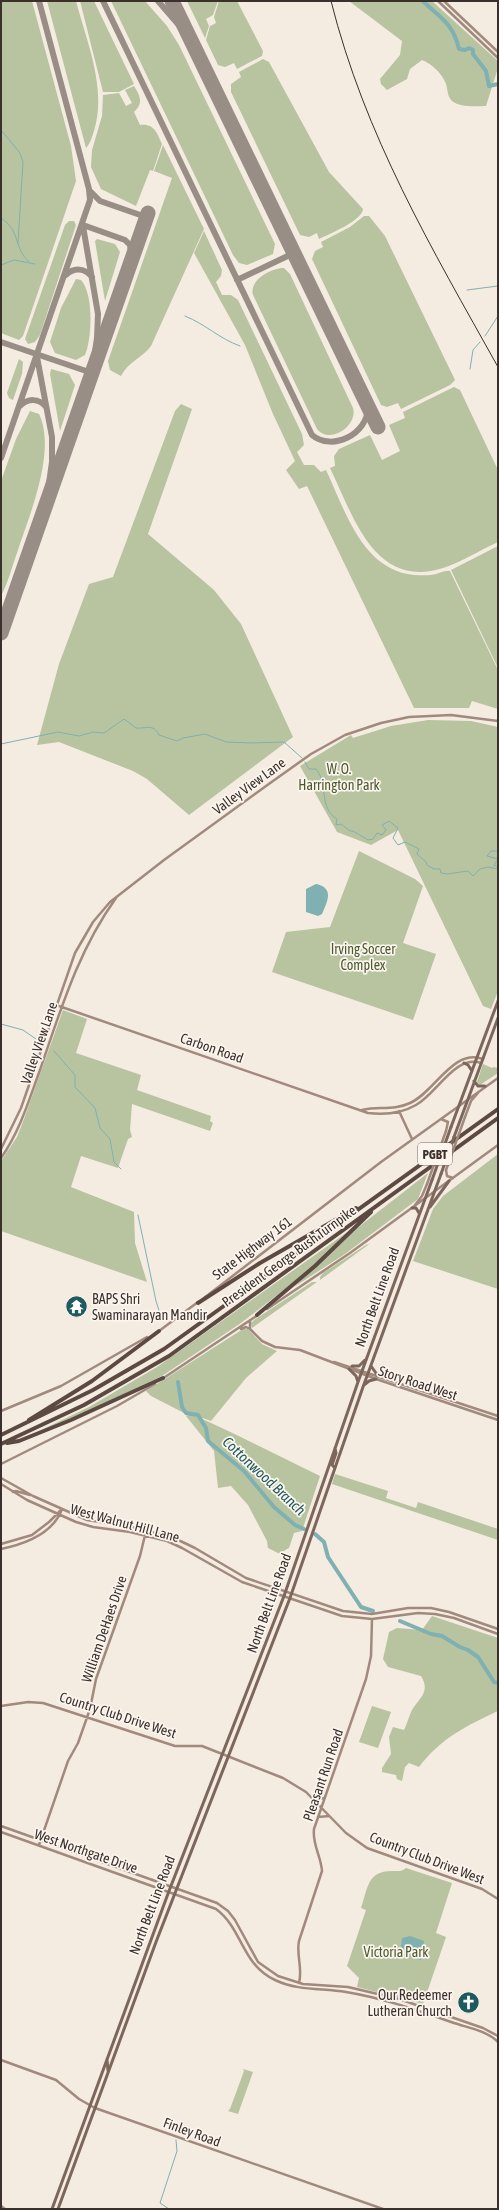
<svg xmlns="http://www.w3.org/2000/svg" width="499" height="2210" font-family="'Asap Condensed',sans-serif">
  <rect width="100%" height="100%" fill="#f4ebe1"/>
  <path fill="#b8c4a0" d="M1 1H32L71 146 76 181 23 336 19 340 1 333Z
    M47 1H76C87 43 107 88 94 131 92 137 90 144 86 148Z
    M80 1H94L134 84 119 92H103Z
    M111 1H145L167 26 179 45 275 244 273 254 247 265 239 263 233 255Z
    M187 1H218L213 15 206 19 209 26 205 38Z
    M219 1H237L263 51 262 56 237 69 234 63 225 67 218 65 206 40 210 26 216 23 214 17Z
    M349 1H432L498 61V68L486 106C476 106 461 108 452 101 447 96 448 90 446 84 442 73 432 64 422 60L410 69 407 79 387 90 381 84 380 79 400 55 402 41Z
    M263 59 269 62 329 172 363 209C362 221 329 234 319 239L317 233 309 237 300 235 231 92V84L241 77 239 72Z
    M134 86C140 96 144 103 134 112L140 125C154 123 157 133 162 144L153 171 150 170 136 206 101 189 91 167 92 150 102 116 103 95 119 93 126 106 132 103 125 90Z
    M163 145 204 229 151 346C142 358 128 362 121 376L110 370 108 361 172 178 154 171Z
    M364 216H369L385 236 455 380 450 385 401 409 398 403 387 407 381 405 312 259 315 251 323 247 321 242 350 227Z
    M69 221H74L76 225 40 335 35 342 28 344 25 339 65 225Z
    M204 231 222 270 221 276 216 282 222 295H231L238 300 302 434 304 445 297 452 304 465H314L321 472 326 470C345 510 362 570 414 575 421 575 429 576 436 574 440 573 445 570 450 571L498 670V709L472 701 469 708H414L307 486 299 489 286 470 295 461 273 414 245 345 194 253Z
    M97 239 115 244 120 252 105 301 95 241Z
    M284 268 290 274 353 408C358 426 330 445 317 429L253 295C249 280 271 268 284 268Z
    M76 279 81 280C94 294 92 339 85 355L76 360 55 353 50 342 61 308Z
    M19 359 23 362 22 374 13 400 9 398 7 393Z
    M51 369 69 374 75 385 60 431 50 374Z
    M454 387 460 390 498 470V542C480 550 462 562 443 568 374 590 353 515 330 468L335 466 334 456 339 449 370 435 382 460 400 451 389 425 405 418 403 412Z
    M181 404 192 409 148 534 214 590 241 624 293 737 189 815 147 779 133 771 59 742 37 745 59 664 89 584 113 577 175 411Z
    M30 411 39 414C57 451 29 516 17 553 12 567 8 583 1 596V481L16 439Z
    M498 546V668L451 570Z
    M428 720 471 721 498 727V991L491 1009 483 1006 398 830 371 845 337 832 300 766 351 735 353 738 391 726Z
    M359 851 415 879 423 886 403 943 436 954 413 1020 272 972 286 932 330 927Z
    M63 1010 87 1019 76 1053 141 1075 137 1090 211 1116 210 1121 213 1123 210 1131 132 1104 130 1130 132 1137 128 1139 118 1168 81 1156 71 1187 134 1212 135 1243 147 1282 1 1231V1161L17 1137 24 1119Z
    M483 1064 492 1068 493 1067 498 1068V1073L480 1085 477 1082Z
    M498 1154V1289L413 1261 433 1209 443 1196Z
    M428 1173 418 1199 345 1254 294 1287 356 1229Z
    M353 1228 307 1272 241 1323 162 1376 93 1409 37 1432 89 1407 157 1367Z
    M370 1244 368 1245 320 1280V1277L323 1273 366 1245Z
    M312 1282H317L252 1328 251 1323 254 1320Z
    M243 1329H248L262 1344 277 1351 246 1378 211 1421 191 1414C234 1433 277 1455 320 1476L302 1531 294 1533 289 1548 282 1552V1555L268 1548 267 1541 248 1505 231 1486 218 1488 214 1451 186 1416 190 1414H186L151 1396 146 1391Z
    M335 1474 388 1491 386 1498 416 1508 418 1502 498 1529V1540L332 1484Z
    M432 1616 498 1638V1711C466 1726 441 1738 419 1767L409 1763 405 1767 402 1781 397 1779 396 1775 382 1772V1768L391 1754 389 1737 393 1727 404 1730C407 1724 409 1716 412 1710 419 1698 431 1692 421 1676L388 1667 383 1659 389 1632 397 1628 422 1630Z
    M372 1706 391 1712 378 1748 359 1742Z
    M406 1868 452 1883 436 1933 446 1937 423 2004 357 1987 359 1978 347 1966 366 1910 361 1908C368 1888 367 1871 392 1871 398 1871 402 1872 406 1868Z
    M243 2069 253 2072 238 2114 228 2111 230 2109 244 2071Z"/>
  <path fill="#7fb0b2" d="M316 884C334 888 328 900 322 914L318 916 306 912V889Z
    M410 1936 424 1941 421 1960 409 1957 410 1955 401 1947 402 1938Z"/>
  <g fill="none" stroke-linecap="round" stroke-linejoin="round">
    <path stroke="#7fb0b2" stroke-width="1" d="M1 130 20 153 23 162 18 243
      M1 218C21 231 13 247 29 262
      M1 265 14 260 35 264
      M467 290 498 286
      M185 316C207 325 218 338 240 346
      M485 336 498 316
      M470 369 473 350 480 342
      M1 744 58 732 79 736 93 732 104 733 124 719 136 728C146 729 153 723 159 735L177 741 183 738 205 734 226 742 251 743 284 742 302 758
      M305 762 309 769H316C329 785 318 807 337 819L336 825 341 824 350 831H353L368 840 373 839 377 833 382 835 386 830 382 825 389 821 398 828 393 838 398 845 405 842 419 849 417 854 426 862 427 865 434 869H440L441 873 447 874 468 871 473 876 480 869 488 867 498 869
      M498 851H491L487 856 498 859 494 865 498 867
      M1 1024 23 1030 36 1039
      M54 1051 75 1075V1087L95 1108 100 1128 110 1139 114 1162 121 1169
      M138 1215 156 1301 162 1320
      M169 2209 160 2203 177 2151 176 2140"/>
    <path stroke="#7fb0b2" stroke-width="4" d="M423 1C441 19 453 23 459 49L465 50 469 48 473 50V54L486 71 489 86 498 84
      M178 1382 182 1407 186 1413 198 1415 206 1428 208 1441 244 1471 274 1507 295 1525 304 1529
      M315 1534 324 1542 328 1557 361 1607 373 1611
      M400 1621 431 1634 442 1636 460 1647 468 1650 478 1657 494 1682 498 1683"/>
    <path stroke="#988e86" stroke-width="6" d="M103 1 312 435C332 452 368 434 368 407
      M158 1 191 39
      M91 192 100 201 146 217
      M83 225 125 240 130 245 132 258
      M83 226 98 314 97 338 92 372
      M66 275C74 267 85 268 92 277
      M237 280 294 253
      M1 342 92 373
      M37 357 52 437V462L46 505
      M20 406C28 398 39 398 46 407
      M1 458 90 200 89 189 39 1
      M1 620 14 595"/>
    <path stroke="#988e86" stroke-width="15" d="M172 1 378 427
      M1 633 148 213"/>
    <path stroke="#a18a7d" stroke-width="2.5" d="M438 1 498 58
      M444 1 498 52
      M56 1005 368 1113C384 1115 402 1113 416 1105 437 1093 456 1054 481 1063
      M362 1110C379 1106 393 1111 410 1103 435 1092 453 1048 483 1059
      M399 1111 412 1139
      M465 1117 471 1101 478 1093
      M441 1119 448 1122 446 1131
      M1 1149 21 1108 75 953 93 922 110 902 164 860 266 786 311 754 345 735 381 723 409 717 451 715 498 721
      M1 1158C20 1131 29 1100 40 1070 61 1009 78 951 116 898
      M446 1170 447 1176 453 1178
      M415 1205 422 1196 427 1184
      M204 1298 381 1162 498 1078
      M267 1309 350 1253 498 1145
      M241 1329 246 1327 250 1329 262 1341 275 1347 300 1350 376 1379 498 1420
      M250 1329V1321
      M159 1331 198 1302
      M334 1362 498 1416
      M162 1379 258 1315
      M1 1411 61 1386 147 1337
      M1 1464 117 1406 155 1384
      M1 1478 33 1496 87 1520 126 1526 172 1537 195 1548 246 1578 343 1611 372 1614 408 1608H431L449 1612 498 1629
      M1 1484 27 1500 76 1522 93 1527 130 1532 167 1541 182 1548 242 1582 342 1616 372 1619 418 1613 435 1614 454 1618 498 1634
      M13 1492 16 1491 30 1495
      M1 1544 32 1535 49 1522 62 1509
      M1 1549C25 1544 53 1534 62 1509
      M1 1706 28 1702 43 1703 175 1746H202L283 1778 306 1792 346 1833 367 1848 482 1889 498 1899
      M314 1800 324 1798
      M318 1817 329 1816
      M1 1826 217 1903 228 1911 235 1920 258 1962 278 1976 303 1984 348 1987 399 1999 483 2028 498 2036
      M1 1832 216 1909C243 1929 241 1964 275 1980 298 1991 322 1988 346 1992 383 1998 419 2011 454 2023 469 2028 487 2031 498 2042
      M39 1845 68 1761 78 1743 90 1709 96 1679 140 1556 146 1531
      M299 1983C303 1968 296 1955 299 1941L322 1871C321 1856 312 1844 314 1829L366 1679 371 1656 372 1619
      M1 2060 56 2080 79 2099 95 2108 383 2209
      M1 2206 5 2209"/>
    <path stroke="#7d675c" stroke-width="3" d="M464 1063 468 1065 472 1071
      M474 1081 478 1086H485
      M451 1127 498 1001
      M454 1137 498 1018
      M430 1207 449 1181
      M412 1208H416L419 1213
      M352 1366H359L365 1360
      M371 1366 378 1376
      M349 1369 356 1376 358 1382
      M364 1385 369 1381 376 1379
      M334 1467 332 1465 336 1453 335 1448
      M107 2059 108 2071
      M52 2209 169 1891 284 1596 358 1382 432 1180
      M58 2209 156 1942 290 1598 363 1387 441 1174"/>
    <path stroke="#5c4a42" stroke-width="4" d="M198 1303 260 1263 356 1208
      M257 1315 315 1266 371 1212
      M29 1420 92 1381 159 1331
      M1 1435 93 1390 164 1349 498 1109
      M7 1443 19 1441 71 1420 163 1378
      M1 1444 84 1405 169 1356 498 1118"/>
    <path stroke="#3b302b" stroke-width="1" d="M331 1C365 136 431 247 498 367"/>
    <path stroke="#a18a7d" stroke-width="2.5" d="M446 1170 465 1117
      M427 1184 446 1131"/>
    <path stroke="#7d675c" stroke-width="3" d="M441 1174 454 1137
      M432 1180 451 1127"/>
  </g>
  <defs>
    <symbol id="temple-disc" viewBox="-11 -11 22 22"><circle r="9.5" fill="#1f5a5e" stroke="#fbf5ee"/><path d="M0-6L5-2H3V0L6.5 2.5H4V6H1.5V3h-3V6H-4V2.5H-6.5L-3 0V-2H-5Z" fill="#fff"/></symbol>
    <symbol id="church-disc" viewBox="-11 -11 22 22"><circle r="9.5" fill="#1f5a5e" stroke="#fbf5ee"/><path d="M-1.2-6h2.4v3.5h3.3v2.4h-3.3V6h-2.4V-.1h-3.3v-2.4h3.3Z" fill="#fff"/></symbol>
  </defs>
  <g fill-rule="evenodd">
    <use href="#temple-disc" x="64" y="1294" width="25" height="25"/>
    <use href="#church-disc" x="456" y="1990" width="25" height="25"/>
  </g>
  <g text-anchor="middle" stroke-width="3.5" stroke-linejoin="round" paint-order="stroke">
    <rect fill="#fbf5ee" stroke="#756b66" stroke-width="1" x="418" y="1143" width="34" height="22" rx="3"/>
    <g font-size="13" font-weight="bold" fill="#3b302b">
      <text x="435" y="1159">PGBT</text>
    </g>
    <g font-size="14" fill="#4a5a2e" stroke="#fbf5ee">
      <text x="339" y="774">W. O.<tspan x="339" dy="16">Harrington Park</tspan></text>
      <text x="363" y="954">Irving Soccer<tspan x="363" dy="16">Complex</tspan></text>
      <text x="396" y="1957">Victoria Park</text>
    </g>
    <g font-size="14" fill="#3b302b" stroke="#fbf5ee">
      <text transform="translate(249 786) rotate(-36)" y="5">Valley View Lane</text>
      <text transform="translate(39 1043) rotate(-71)" y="5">Valley View Lane</text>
      <text transform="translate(212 1048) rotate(19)" y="5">Carbon Road</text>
      <text transform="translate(252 1248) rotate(-37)" y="5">State Highway 161</text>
      <text transform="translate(289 1256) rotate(-36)" y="5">President George Bush Turnpike</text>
      <text transform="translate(377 1297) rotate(-70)" y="5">North Belt Line Road</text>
      <text transform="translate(418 1383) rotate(18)" y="5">Story Road West</text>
      <text transform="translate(125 1523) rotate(15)" y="5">West Walnut Hill Lane</text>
      <text transform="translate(269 1603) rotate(-70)" y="5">North Belt Line Road</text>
      <text transform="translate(104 1629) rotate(-71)" y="5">William DeHaes Drive</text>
      <text transform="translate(118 1715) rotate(18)" y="5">Country Club Drive West</text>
      <text transform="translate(323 1775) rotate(-71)" y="5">Pleasant Run Road</text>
      <text transform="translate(86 1851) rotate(19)" y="5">West Northgate Drive</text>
      <text transform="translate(427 1858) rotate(21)" y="5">Country Club Drive West</text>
      <text transform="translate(152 1905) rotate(-69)" y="5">North Belt Line Road</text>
      <text transform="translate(192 2132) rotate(20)" y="5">Finley Road</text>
    </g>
    <g font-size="14" fill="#3b302b" stroke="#fbf5ee" text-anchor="start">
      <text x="92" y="1304">BAPS Shri<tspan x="92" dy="16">Swaminarayan Mandir</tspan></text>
      <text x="452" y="2000" text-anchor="end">Our Redeemer<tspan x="452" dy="16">Lutheran Church</tspan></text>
    </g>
    <g font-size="15" font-style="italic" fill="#1f5a5e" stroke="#fbf5ee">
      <text transform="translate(264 1476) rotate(43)" y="5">Cottonwood Branch</text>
    </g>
  </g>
  <rect width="499" height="2210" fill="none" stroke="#3b302b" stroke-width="4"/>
</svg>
